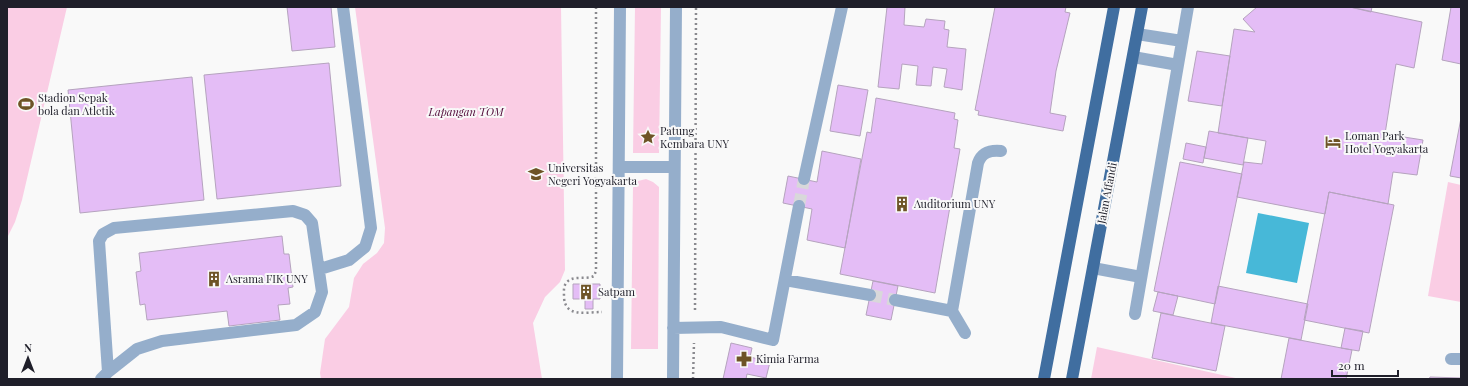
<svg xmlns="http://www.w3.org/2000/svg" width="1468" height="386" font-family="'Playfair Display',serif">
  <rect width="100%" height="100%" fill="#f9f9f9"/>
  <path fill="#facde4" d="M7 7H67L22 200 15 222 7 238Z
    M355 7H561L565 270 560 282 545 297 533 323 542 379H321L320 373 325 339 349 307 354 278 363 264 377 253 384 243 385 228Z
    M635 7H661L659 153H633Z
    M646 179 653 182 659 187 658 349H631L633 186 638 181Z
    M1448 182 1461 185V302L1428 296Z
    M1097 347 1240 379H1091Z"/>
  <path fill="#47b8d8" d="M1258 213 1309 223 1297 283 1246 273Z"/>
  <path fill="#e4bdf6" stroke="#b5a3be" d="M287 7H331L335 47 292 51Z
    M887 7H905L904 25 924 27 926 19 945 21 944 29 949 30 947 47 966 49 962 90 944 87 947 69 933 67 931 86 916 85 918 66 902 64 899 89 878 87Z
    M995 7H1066L1065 12 1070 13 1056 71 1050 113 1066 116 1063 131 978 115 979 111 975 110Z
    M1257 7H1350L1422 22 1414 68 1396 64 1385 134 1423 140 1417 175 1393 172 1388 204 1329 192 1325 214 1237 197 1244 162 1262 164 1266 141 1218 133 1234 29 1255 32 1243 19Z
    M1350 7H1372L1371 12Z
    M1451 7H1461V64L1442 60Z
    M1197 51 1230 56 1222 106 1188 101Z
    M329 63 341 186 217 199 204 75Z
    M192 77 204 200 80 213 68 90Z
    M838 85 868 90 860 136 830 131Z
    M876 98 955 113 954 119 958 120 954 148 960 149 935 293 840 274 867 132 871 133Z
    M1461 118V178L1450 176Z
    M1209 131 1248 138 1243 165 1204 158Z
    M1186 143 1206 147 1203 163 1183 159Z
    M822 151 861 159 845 248 807 240 812 209 783 203 788 176 817 182Z
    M1180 162 1242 174 1215 304 1154 291Z
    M1329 192 1394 205 1369 333 1304 320Z
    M282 236 284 254H289L293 287 288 288 290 304 278 305 280 320 229 326 227 311 147 320 145 304 140 305 136 272 141 271 139 253Z
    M873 281 898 286 891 320 866 315Z
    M573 284H600V299H593V309H585V299H573Z
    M1218 286 1308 304 1301 340 1211 323Z
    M1158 292 1178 296 1173 315 1153 311Z
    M1161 313 1225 326 1216 371 1152 358Z
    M1345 328 1363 331 1359 351 1341 348Z
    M1289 338 1352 350 1346 379H1281Z
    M731 343 752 348 750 357 770 362 766 378 747 374 746 379H723Z
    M1430 377 1461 378V379H1429Z"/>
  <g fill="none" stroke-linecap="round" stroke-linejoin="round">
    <path stroke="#d8d8da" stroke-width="12" stroke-dasharray="12 6" stroke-linecap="butt" d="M799 206 804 179
      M870 295 895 300"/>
    <path stroke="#8a8a8f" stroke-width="2.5" stroke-dasharray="2 3" stroke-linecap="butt" d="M596 7V271L594 276C586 280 573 275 567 282 563 286 564 292 564 297 565 318 586 312 602 312
      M695 310 696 7
      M693 379 694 343"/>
    <path stroke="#95aecb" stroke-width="12" d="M1137 34 1182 41
      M1133 57 1178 65
      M619 167H674
      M804 179 842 7
      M1093 268 1141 277
      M320 269 349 260 365 247 371 228 343 7
      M785 280 870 295
      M895 300 952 311
      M1135 314 1188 7
      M673 328 721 327 773 340 799 206
      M965 333 952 311 978 163C982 152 990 150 1001 151
      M1451 359H1461
      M101 379 108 372 99 241 103 234 114 228 293 211 305 215 312 223 322 292 315 312 296 325 162 341 137 349 108 372
      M617 379 620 7
      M673 379 676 7"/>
    <path stroke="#406ea0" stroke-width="12" d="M1044 379 1114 7
      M1072 379 1142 7"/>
  </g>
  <defs>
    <symbol id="stadium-bare" viewBox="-9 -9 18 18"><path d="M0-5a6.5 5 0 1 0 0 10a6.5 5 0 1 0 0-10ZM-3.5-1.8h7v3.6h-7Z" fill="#6e5426" stroke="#f9f9f9" stroke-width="2.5" paint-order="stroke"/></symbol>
    <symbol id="sight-bare" viewBox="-9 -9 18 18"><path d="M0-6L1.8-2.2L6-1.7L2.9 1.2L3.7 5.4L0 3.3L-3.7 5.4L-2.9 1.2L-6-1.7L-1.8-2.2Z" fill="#6e5426" stroke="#f9f9f9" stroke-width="2.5" paint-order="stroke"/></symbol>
    <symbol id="hotel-bare" viewBox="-9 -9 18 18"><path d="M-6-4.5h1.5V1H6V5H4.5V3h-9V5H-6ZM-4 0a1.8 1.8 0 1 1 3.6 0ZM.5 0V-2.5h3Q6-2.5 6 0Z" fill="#6e5426" stroke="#f9f9f9" stroke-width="2.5" paint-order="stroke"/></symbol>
    <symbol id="university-bare" viewBox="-9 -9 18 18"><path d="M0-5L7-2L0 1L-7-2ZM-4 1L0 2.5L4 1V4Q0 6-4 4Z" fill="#6e5426" stroke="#f9f9f9" stroke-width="2.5" paint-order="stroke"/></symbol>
    <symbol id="building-bare" viewBox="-9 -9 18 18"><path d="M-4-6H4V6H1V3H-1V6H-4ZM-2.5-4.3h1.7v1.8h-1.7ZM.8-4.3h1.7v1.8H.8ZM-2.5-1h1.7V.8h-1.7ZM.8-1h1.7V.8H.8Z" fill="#6e5426" stroke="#f9f9f9" stroke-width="2.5" paint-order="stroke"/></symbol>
    <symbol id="pharmacy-bare" viewBox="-9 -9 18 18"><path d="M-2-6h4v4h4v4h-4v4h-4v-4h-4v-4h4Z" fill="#6e5426" stroke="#f9f9f9" stroke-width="2.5" paint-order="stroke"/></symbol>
  </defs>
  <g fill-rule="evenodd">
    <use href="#stadium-bare" x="15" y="93" width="22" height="22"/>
    <use href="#sight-bare" x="637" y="126" width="22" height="22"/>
    <use href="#hotel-bare" x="1322" y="131" width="22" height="22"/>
    <use href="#university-bare" x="525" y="163" width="22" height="22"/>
    <use href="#building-bare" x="891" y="193" width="22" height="22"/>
    <use href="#building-bare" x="203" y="268" width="22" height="22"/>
    <use href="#building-bare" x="575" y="281" width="22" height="22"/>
    <use href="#pharmacy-bare" x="733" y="348" width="22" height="22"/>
  </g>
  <g text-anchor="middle" stroke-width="4" stroke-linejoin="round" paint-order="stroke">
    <g font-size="11" fill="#1f1f2a" stroke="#f9f9f9" text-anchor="start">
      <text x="38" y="102">Stadion Sepak<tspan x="38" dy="13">bola dan Atletik</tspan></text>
      <text x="660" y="135">Patung<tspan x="660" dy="13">Kembara UNY</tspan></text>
      <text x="1345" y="140">Loman Park<tspan x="1345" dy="13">Hotel Yogyakarta</tspan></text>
      <text x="548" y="172">Universitas<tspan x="548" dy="13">Negeri Yogyakarta</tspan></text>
      <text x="914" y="208">Auditorium UNY</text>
      <text x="226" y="283">Asrama FIK UNY</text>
      <text x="598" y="296">Satpam</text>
      <text x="756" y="363">Kimia Farma</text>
    </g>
    <g font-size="11" font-style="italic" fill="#510a39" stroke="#f9f9f9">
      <text x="466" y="116">Lapangan TOM</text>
    </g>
    <g font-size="11" fill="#1f1f2a" stroke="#f9f9f9">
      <text transform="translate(1107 193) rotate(-79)" y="4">Jalan Affandi</text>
    </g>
  </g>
  <rect width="1468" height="386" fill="none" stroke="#1f1f2a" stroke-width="16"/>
  <g transform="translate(28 358)" stroke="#f9f9f9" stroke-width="3" paint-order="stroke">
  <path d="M0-3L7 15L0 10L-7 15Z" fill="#1f1f2a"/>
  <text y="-6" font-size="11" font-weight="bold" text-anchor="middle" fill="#1f1f2a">N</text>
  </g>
  <path d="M1332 370v6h66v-6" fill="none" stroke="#1f1f2a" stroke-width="2"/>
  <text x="1338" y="370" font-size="12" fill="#1f1f2a" stroke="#f9f9f9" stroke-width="3" paint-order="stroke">20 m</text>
</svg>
